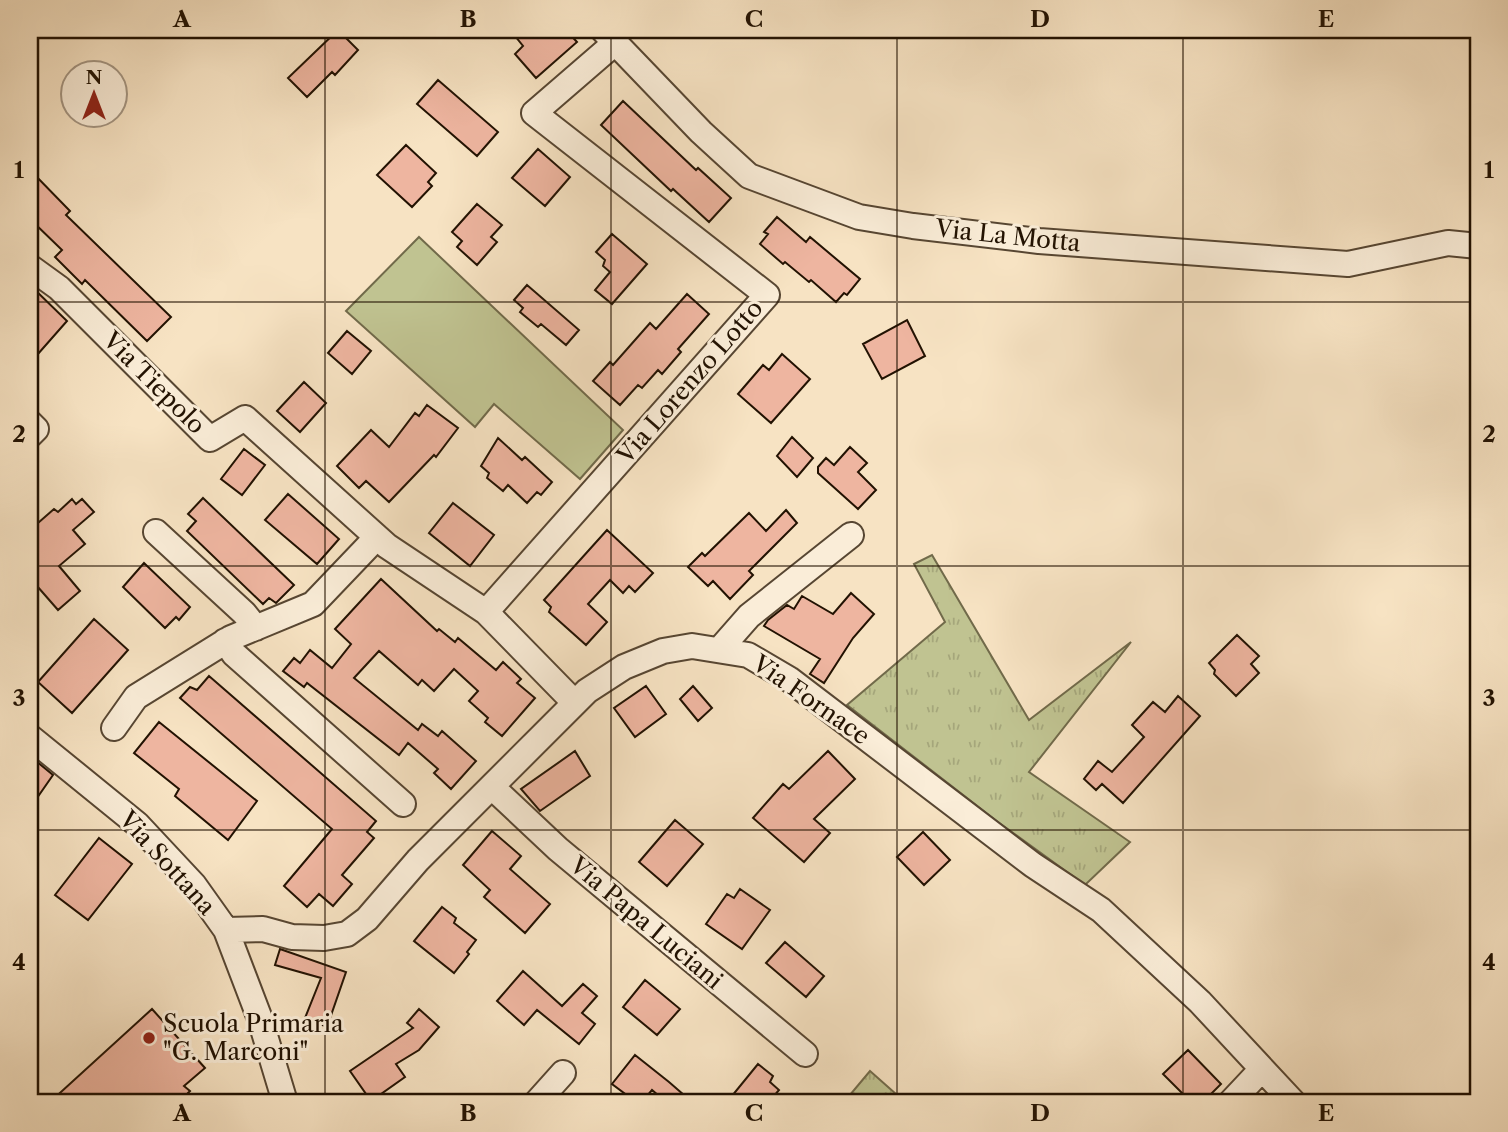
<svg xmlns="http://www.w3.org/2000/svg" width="1508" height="1132" font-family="'Libre Caslon Text',serif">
  <defs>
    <pattern id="grass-tufts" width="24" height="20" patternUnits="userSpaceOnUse" patternTransform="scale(1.75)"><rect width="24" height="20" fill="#c0c391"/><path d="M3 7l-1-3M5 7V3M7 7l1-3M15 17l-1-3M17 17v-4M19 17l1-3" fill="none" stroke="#a5a67b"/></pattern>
  </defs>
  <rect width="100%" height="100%" fill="#f7e3c3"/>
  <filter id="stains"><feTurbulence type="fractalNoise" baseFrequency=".00286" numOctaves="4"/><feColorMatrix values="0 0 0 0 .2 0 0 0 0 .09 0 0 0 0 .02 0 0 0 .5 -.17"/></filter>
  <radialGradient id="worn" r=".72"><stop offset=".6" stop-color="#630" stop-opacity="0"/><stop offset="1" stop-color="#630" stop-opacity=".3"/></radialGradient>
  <path fill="url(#grass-tufts)" stroke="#716a4a" stroke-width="2" d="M932 555 1029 720 1131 642 1029 772 1130 842 1085 885 998 822 847 705 945 622 914 564Z
    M870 1071 905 1102H844Z"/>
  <path fill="#c0c391" stroke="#716a4a" stroke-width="2" d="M419 237 623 430 580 479 494 404 475 427 346 311Z"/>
  <path fill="#eeb5a0" stroke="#221202" stroke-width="2" d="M338 30 358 50 335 75 332 72 307 97 288 78Z
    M523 30H566L577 42 536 78 515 54 523 46 515 36Z
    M438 80 498 132 477 156 417 104Z
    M623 101 696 170 698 168 731 198 709 222 673 189 671 191 601 125Z
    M406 145 436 173 428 182 432 186 412 207 377 175Z
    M538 149 570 177 545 206 512 178Z
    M30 170 70 211 66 215 171 317 147 341 85 280 82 284 55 257 62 250 30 219Z
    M477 204 502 225 491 237 497 242 477 265 457 247 462 241 452 232Z
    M777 217 806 242 810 237 860 279 847 295 844 293 836 302 811 280 809 282 785 262 783 264 760 244 768 234 764 232Z
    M612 234 647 264 612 304 595 290 610 272 603 266 605 260 596 252Z
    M30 285 67 321 30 363Z
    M527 285 579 330 566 345 541 324 538 327 520 312 523 308 514 300Z
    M687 294 709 314 678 349 681 352 662 374 658 370 642 388 638 385 620 405 593 381 610 362 613 365 650 323 656 329Z
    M907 320 925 356 882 379 863 344Z
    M347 331 371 351 352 374 328 353Z
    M782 354 810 379 771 423 738 394 763 365 769 370Z
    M304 382 326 403 300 432 277 411Z
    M427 405 458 428 436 457 434 455 389 502 366 481 359 488 337 466 371 430 389 447 415 413 419 416Z
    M792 437 813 458 797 477 777 456Z
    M498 438 522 460 525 457 552 482 541 495 537 492 527 503 508 485 503 491 487 478 489 473 481 466Z
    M850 447 867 463 858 472 876 490 858 509 818 473V467L826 458 834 465Z
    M244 449 265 465 242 495 221 479Z
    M288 494 339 539 317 564 265 520Z
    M203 498 294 585 276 603 269 598 263 604 187 531 196 521 188 514Z
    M72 499 76 504 82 499 94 512 73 530 85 544 59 566 80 591 58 610 30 578V530L54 509 58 512Z
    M453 503 494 535 470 566 429 533Z
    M786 510 797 523 749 571 753 575 730 599 713 581 708 586 688 567 702 553 705 556 749 513 766 531Z
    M607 530 653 573 635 592 629 586 623 593 610 580 588 604 607 622 586 645 549 612 551 607 544 600Z
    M144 563 190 607 179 620 176 617 165 628 123 587Z
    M381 579 437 631 439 629 455 642 458 638 496 670 503 662 521 679 517 683 535 698 502 736 485 722 488 718 469 701 478 691 454 669 434 691 422 680 418 685 379 651 354 678 418 730 422 724 438 736 442 731 476 761 451 789 434 773 438 769 408 743 399 755 307 683 304 687 283 671 294 658 300 663 310 650 332 668 351 644 335 629Z
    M851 593 874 614 853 638 824 683 810 674 820 659 764 626 768 620 787 605 794 609 802 596 833 614Z
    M94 619 128 650 72 713 38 682Z
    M1237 635 1259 656 1251 664 1259 673 1236 696 1214 674 1215 670 1209 663Z
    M209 676 376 821 367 832 374 838 342 875 352 884 333 906 319 894 307 907 284 886 332 829 180 698 190 687 197 690Z
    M646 686 666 714 635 737 614 708Z
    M693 686 712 708 698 721 680 699Z
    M1178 696 1200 716 1123 803 1102 784 1096 790 1084 779 1098 761 1112 772 1144 737 1132 725 1153 702 1165 712Z
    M159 722 257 801 228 840 175 796 179 789 134 753Z
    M575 751 590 776 540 811 521 789Z
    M828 751 855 779 814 819 830 833 804 862 753 818 783 784 789 789Z
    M30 756 53 775 30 808Z
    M675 820 703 844 667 886 639 862Z
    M492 831 521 856 510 869 550 904 525 933 484 897 490 890 463 865Z
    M923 832 950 860 924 885 897 857Z
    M99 838 132 864 88 920 55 895Z
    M740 889 770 910 742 949 706 924 727 894 734 898Z
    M442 907 456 918 454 923 476 940 467 952 469 954 454 973 414 941Z
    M785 942 824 976 806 997 766 963Z
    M280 949 346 972 327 1027 305 1018 321 978 275 965Z
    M523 971 562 1006 583 984 597 996 582 1013 595 1024 579 1044 537 1010 524 1025 497 1001Z
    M645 980 680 1009 657 1035 623 1007Z
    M152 1009 205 1068 184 1086 190 1091 179 1102H50Z
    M419 1009 439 1027 419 1050 396 1064 405 1077 371 1101 350 1071 413 1028 407 1023Z
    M1188 1050 1221 1084 1203 1102H1191L1163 1074Z
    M635 1055 669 1082 692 1102H666L652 1090 642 1102H636L612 1084Z
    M758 1064 773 1076 770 1082 779 1090 769 1102H727Z"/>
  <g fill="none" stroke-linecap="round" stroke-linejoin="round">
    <defs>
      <path id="minor" d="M603 30 701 132 749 176 859 217 913 226 1039 241 1348 264 1448 243 1478 246
        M30 267 59 288 210 439 245 418 387 546 486 612 575 703
        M30 423 36 429 30 435
        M156 532 244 613 256 628
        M486 612 767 295 534 113 615 43
        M225 641 234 654 403 804
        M720 649 749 616 851 535
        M114 728 136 697 231 638 313 604 377 537
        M30 737 137 824 194 885 226 930 260 1019 285 1102
        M492 787 558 849 805 1054
        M226 930 263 929 292 937 324 938 347 934 367 919 418 860 587 691 624 667 663 651 692 646 748 655 789 679 1033 865 1101 910 1200 1002 1293 1102
        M537 1102 563 1073
        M1231 1102 1262 1069"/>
    </defs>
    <use href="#minor" stroke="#574632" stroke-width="28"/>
    <use href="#minor" stroke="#faedd8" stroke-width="24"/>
  </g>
  <path fill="none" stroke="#221202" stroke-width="2" stroke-opacity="0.55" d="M325 30V1102M611 30V1102M897 30V1102M1183 30V1102M30 302H1478M30 566H1478M30 830H1478"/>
  <circle fill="#8f2418" stroke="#faedd8" stroke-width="2.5" cx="149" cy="1038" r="7"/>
  <g text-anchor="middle" stroke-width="6" stroke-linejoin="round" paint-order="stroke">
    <g font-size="24" fill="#221202" stroke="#faedd8">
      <text transform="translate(1008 236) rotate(6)" y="8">Via La Motta</text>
      <text transform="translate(690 382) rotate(-49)" y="8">Via Lorenzo Lotto</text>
      <text transform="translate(154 383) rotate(45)" y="8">Via Tiepolo</text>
      <text transform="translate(811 700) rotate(35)" y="8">Via Fornace</text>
      <text transform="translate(167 863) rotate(48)" y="8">Via Sottana</text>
      <text transform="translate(646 923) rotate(40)" y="8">Via Papa Luciani</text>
    </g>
    <g font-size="24" fill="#221202" stroke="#faedd8" text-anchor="start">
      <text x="163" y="1032">Scuola Primaria<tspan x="163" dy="28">"G. Marconi"</tspan></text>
    </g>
  </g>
  <rect width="1508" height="1132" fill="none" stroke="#f7e3c3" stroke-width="77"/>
  <g transform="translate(94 94)"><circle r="33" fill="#faedd8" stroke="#a49582" stroke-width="2"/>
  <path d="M0-5L12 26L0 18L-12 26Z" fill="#8f2418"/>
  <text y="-10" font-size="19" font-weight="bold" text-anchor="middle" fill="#221202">N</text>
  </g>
  <rect x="38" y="38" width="1432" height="1056" fill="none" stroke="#221202" stroke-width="2.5"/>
  <g font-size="23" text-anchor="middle" font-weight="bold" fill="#221202">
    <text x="182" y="27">A</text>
    <text x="468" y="27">B</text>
    <text x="754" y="27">C</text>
    <text x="1040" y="27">D</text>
    <text x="1326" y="27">E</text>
    <text x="19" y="178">1</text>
    <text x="1489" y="178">1</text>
    <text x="19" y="442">2</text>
    <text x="1489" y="442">2</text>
    <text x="19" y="706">3</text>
    <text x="1489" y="706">3</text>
    <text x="19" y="970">4</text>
    <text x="1489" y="970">4</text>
    <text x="182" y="1121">A</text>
    <text x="468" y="1121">B</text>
    <text x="754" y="1121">C</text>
    <text x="1040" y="1121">D</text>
    <text x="1326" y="1121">E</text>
  </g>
  <rect width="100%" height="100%" filter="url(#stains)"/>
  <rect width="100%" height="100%" fill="url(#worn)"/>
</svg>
